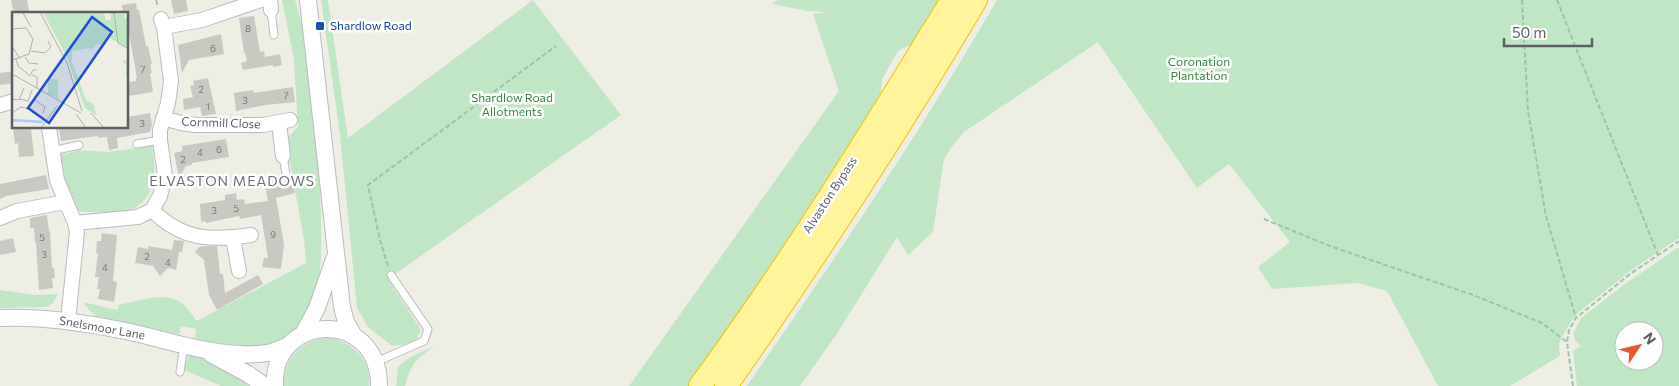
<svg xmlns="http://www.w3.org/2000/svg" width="1679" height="386" font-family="Commissioner,sans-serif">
  <rect width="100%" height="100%" fill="#efeee5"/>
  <path fill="#c1e6c6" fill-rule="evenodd" d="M282 0H295L301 20 304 21C311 86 320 152 321 218 321 237 322 259 319 278 314 305 301 330 277 343 255 354 218 344 195 338L196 329 181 326 179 334 96 316 89 310 83 302 117 310 119 305C138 301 168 290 184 305 189 310 193 316 197 321L306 263 304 240 286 139 298 127 294 59Z
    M321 0H328L348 138 533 0 621 115 388 279 421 330 417 339 407 344 392 346 368 327 357 308 340 135Z
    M778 0H941L917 42 898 51 882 79 880 101 692 386H629L839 91 813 14 828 12 807 11 772 4Z
    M997 0H1679V238L1630 271 1579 312 1572 320 1559 343 1560 356 1510 386H1438L1387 291 1358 283 1272 289 1258 267 1290 242 1229 164 1197 188 1098 42 964 132 953 145 944 159 933 232 908 255 897 237 838 332 800 386H747C834 260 920 133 997 0Z
    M152 146C157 168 156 197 133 209 125 213 112 212 102 212 94 212 84 213 75 210L70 200 57 156 79 150 108 152Z
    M1679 247V386H1577L1573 351 1581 346 1575 340 1573 334 1581 318 1625 284ZM1624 331H1654V361H1624Z
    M0 290 36 295 58 294 53 303 47 307 0 308Z
    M330 338C354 342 371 361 369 386H284C283 359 302 338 330 338Z
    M435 346C415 360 412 362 405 386H396L398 367 410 357Z
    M191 352 222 364 259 386H221L182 369Z"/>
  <path fill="#cac8c2" d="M11 0H27L30 14H14Z
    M171 0H186L188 11 174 14Z
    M136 3 137 10H139L146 46H148L152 64 150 65 152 73H150L153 92 128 96V85H130L129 82 136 81V78H137L128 28V14H123L122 5Z
    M254 16 260 52 264 51 265 57 280 54 282 65 273 67V65L243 70 241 63 247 61 245 53H244L239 18Z
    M221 34 224 54 189 60 182 73 178 45Z
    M14 71V83L0 85V73Z
    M208 78 216 114 202 116 200 107 184 110 183 99 193 97 190 86 194 85 193 81Z
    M293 87 295 102 265 105 236 111 234 93 253 90 254 93Z
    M150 113 152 125 150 132 117 138 118 148 109 150 107 137 98 138V136L61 141 59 128H128V117Z
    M13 128H31L34 156 19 157 18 143 15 144Z
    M226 139 229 157 192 163V165L186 166 179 178 174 153 182 151V146Z
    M46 175 49 189 6 196 0 199V184Z
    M273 177 274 179 278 178 280 186 293 184 295 193 276 198 284 245 281 269 262 267 264 258H268L261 215 240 219 239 216 206 223 205 221 201 222 200 204 225 200V195L236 193 237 200 244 199 245 204 268 201 264 179Z
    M47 215 49 231H50L52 268H54L55 278H52L53 288 39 290 36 243H35L34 228H30V218Z
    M102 233 117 235 113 281 117 282 114 302 98 299 100 289H97L99 277H95L98 253H96L97 241H101Z
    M13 238 16 252 0 255V241Z
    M174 240 184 241 182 252H179L176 270 168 268 160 276 153 266 135 263 138 247 148 249V246L172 250Z
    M206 246H217L220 274H223L225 293 258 275 263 284 217 310 209 295 204 260 195 252 199 247Z"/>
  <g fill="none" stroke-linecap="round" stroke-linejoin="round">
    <defs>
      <path id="service" d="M271 10 274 35
        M137 144 160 140
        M52 151 79 145
        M283 156 286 174
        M376 362 424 341 428 329 391 275
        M180 372 184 345"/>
      <path id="minor" d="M270 0 271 10
        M164 27 202 20 261 0
        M0 105 14 101
        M163 118 181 123 195 125H263L290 120
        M279 123 283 156
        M49 128 57 180 75 223 77 232 68 321
        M152 210C182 240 210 241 251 235
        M0 218 17 211 65 202
        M75 223 138 217 152 210 160 196 165 176 160 140V130L168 103 171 81 164 27 161 19
        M233 238 239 271"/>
      <path id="tertiary" d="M308 0 342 307 346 322 354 336
        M0 318C41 316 81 322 121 330 167 339 220 360 267 353 275 352 282 348 289 345
        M303 334 317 308 334 259
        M211 354 248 374 265 386
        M275 386C271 313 379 307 379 386"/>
      <path id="trunk" d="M700 386C791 262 872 131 952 0
        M726 386C814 260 898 132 976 0"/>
    </defs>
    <use href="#service" stroke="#b9bbc0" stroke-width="9"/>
    <use href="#minor" stroke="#b9bbc0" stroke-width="16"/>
    <use href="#tertiary" stroke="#b9bbc0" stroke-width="18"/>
    <use href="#trunk" stroke="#f2c302" stroke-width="24"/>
    <path stroke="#99c5ab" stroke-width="2" stroke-dasharray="5 2.5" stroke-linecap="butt" d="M156 0 158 7
      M1522 0 1528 111 1546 216 1576 318
      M1557 0 1658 255
      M1264 219 1330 246 1473 295 1542 323 1567 342
      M388 266 380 240 368 185 556 46
      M1573 386 1567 342 1569 330 1576 318 1630 274 1679 241"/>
    <use href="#service" stroke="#fff" stroke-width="7"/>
    <use href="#minor" stroke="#fff" stroke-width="14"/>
    <use href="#tertiary" stroke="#fff" stroke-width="16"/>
    <use href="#trunk" stroke="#fdf49c" stroke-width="22"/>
  </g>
  <rect fill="#1a4fb4" stroke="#fff" stroke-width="2" x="315" y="21" width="10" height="10" rx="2.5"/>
  <g text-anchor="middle" stroke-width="5" stroke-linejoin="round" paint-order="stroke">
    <g font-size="10" fill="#78797c">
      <text x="248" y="32">8</text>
      <text x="213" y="52">6</text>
      <text x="143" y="73">7</text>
      <text x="201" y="93">2</text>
      <text x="286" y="99">7</text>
      <text x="245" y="104">3</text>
      <text x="208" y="110">1</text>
      <text x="142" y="127">3</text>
      <text x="219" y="153">6</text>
      <text x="200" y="156">4</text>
      <text x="183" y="163">2</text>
      <text x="236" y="212">5</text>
      <text x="214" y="214">3</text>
      <text x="273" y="238">9</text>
      <text x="42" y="241">5</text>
      <text x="44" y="258">3</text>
      <text x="147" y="260">2</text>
      <text x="168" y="266">4</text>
      <text x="105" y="271">4</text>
    </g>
    <g font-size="12" fill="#164399" stroke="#fff" text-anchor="start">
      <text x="330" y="30">Shardlow Road</text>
    </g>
    <g font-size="12" fill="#358342" stroke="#fff">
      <text x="1199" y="66">Coronation<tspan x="1199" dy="14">Plantation</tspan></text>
      <text x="512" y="102">Shardlow Road<tspan x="512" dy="14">Allotments</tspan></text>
    </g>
    <g font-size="12" fill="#5c5f65" stroke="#fff">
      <text transform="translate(221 123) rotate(2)" y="4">Cornmill Close</text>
      <text transform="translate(830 195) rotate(-57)" y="4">Alvaston Bypass</text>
      <text transform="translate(102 328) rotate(10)" y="4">Snelsmoor Lane</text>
    </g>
    <g font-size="14" letter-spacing="1" fill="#6d7177" stroke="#fff">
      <text x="232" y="186">ELVASTON MEADOWS</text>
    </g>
  </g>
  <g transform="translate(12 12)">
    <rect width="116" height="116" fill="#efeee5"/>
    <path d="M31 0 91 1 94 8H99V0H105L104 2H113L112 7 116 6V64H114V52L110 50 115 47 116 36 94 24V33L84 32 80 38 78 36 60 39V50L74 88 81 92 85 104 73 96 55 45ZM36 67H46V86L49 88 36 82Z" fill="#c1e6c6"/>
    <path fill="none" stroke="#a5cdfe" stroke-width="2.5" d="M0 108 31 110"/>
    <path fill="none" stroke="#b0b1ae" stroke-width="1" d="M28 0 55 51 70 99M102 0 106 31 117 37M11 1 19 15M0 17 14 16 21 27 17 42 0 48M0 34 8 47M19 39 33 41 39 35 36 29M13 45 17 51 26 52M4 47 6 54 18 64 21 58H25M0 62 69 101M20 63 25 65V76M0 87 7 88 12 76M8 87 16 89 20 78M23 88 33 95 31 101M0 101 9 95 17 97M79 101 92 116M64 102 74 116M29 116 45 94"/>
    <path fill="#1d4ed8" fill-opacity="0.15" stroke="#1d4ed8" stroke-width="2.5" d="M80 5 100 20 37 111 16 96Z"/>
    <rect width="116" height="116" fill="none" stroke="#5c5f65" stroke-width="2.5"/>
  </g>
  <g transform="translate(1639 346) rotate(55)"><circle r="24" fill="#ffffff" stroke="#bebfc1"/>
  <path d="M0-4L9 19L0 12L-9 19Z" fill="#e85632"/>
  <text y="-8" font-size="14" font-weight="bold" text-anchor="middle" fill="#5c5f65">N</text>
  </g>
  <path d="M1504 38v8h88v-8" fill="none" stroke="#5c5f65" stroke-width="2.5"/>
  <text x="1512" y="38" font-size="15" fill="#5c5f65" stroke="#ffffff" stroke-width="4" paint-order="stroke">50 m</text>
</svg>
